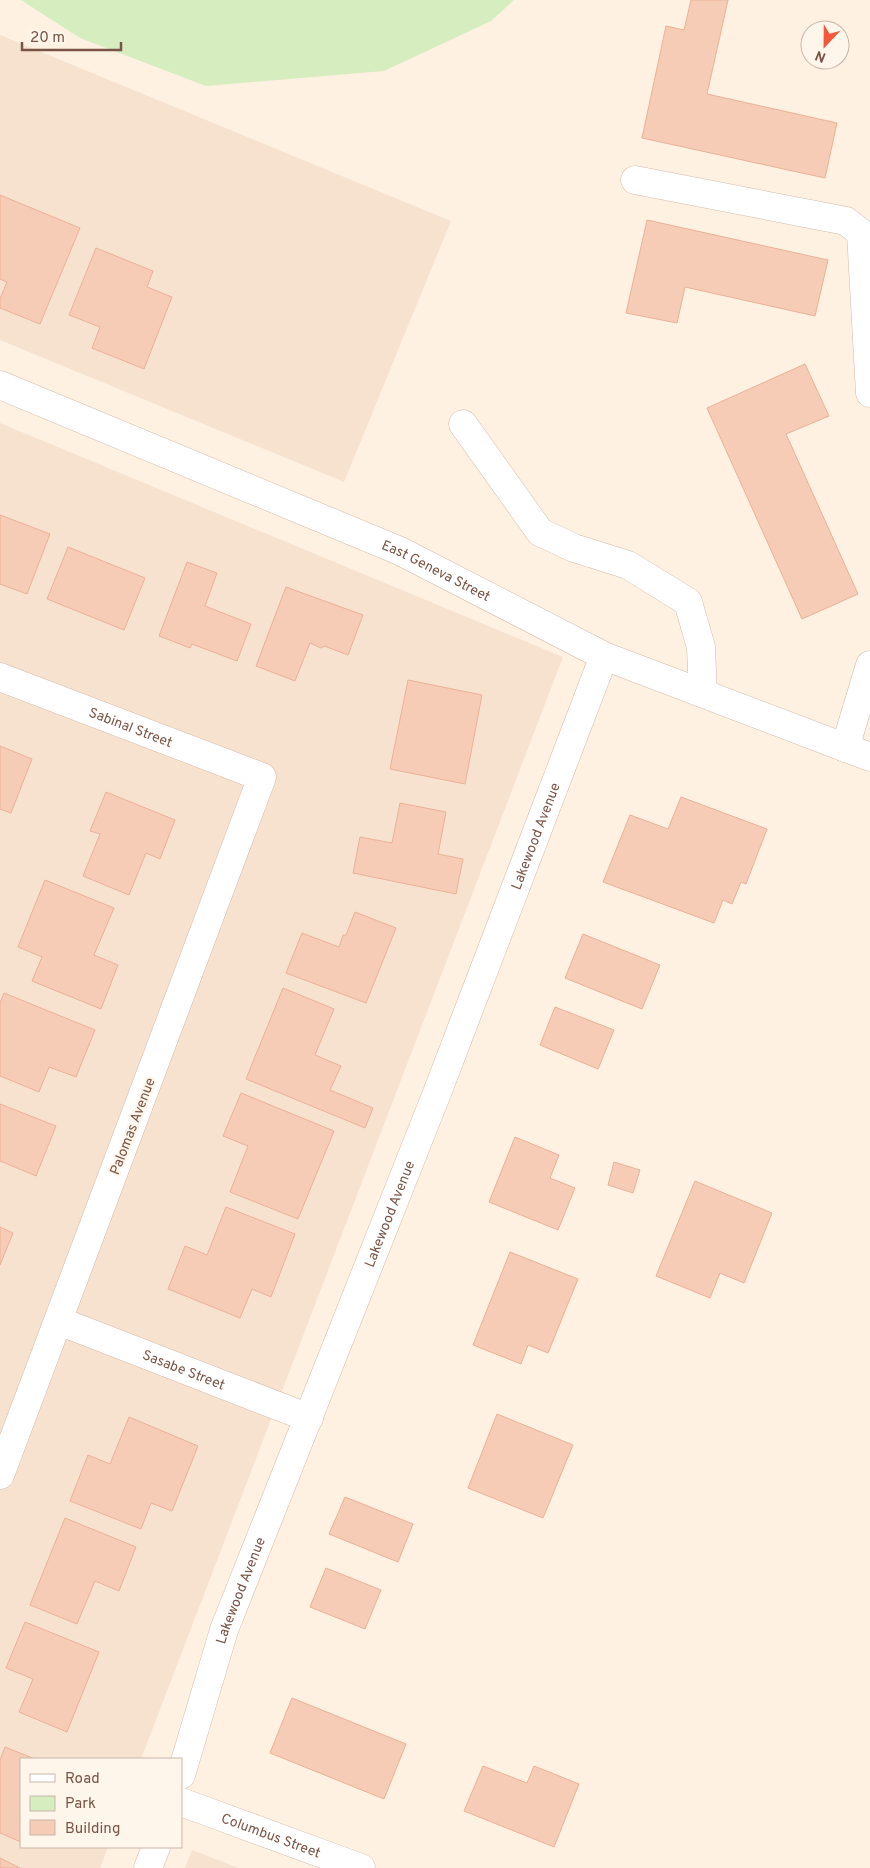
<svg xmlns="http://www.w3.org/2000/svg" width="870" height="1868" font-family="Overpass,sans-serif">
  <rect width="100%" height="100%" fill="#fef1e2"/>
  <path fill="#f7e2d0" d="M0 35 451 221 344 482 0 340Z
    M0 423 563 657 141 1759H21V1847H108L100 1868H0Z
    M192 1850 239 1868H185Z"/>
  <path fill="#d5edbf" d="M21 0H514L491 21 384 71 206 86 80 38Z"/>
  <path fill="#f6ccb7" stroke="#ebb096" d="M691 0H728L707 94 837 123 825 178 642 138 666 26 684 30Z
    M0 195 80 228 40 324 0 308V299L7 282 0 279Z
    M647 220 828 260 815 316 685 287 677 323 626 313Z
    M96 248 153 271 147 287 172 297 144 369 92 348 100 327 69 315Z
    M805 364 829 416 786 434 858 594 802 619 707 408Z
    M0 515 50 534 27 594 0 584Z
    M68 547 145 578 124 630 47 599Z
    M187 562 217 573 205 606 251 624 237 661 192 644 190 648 159 636Z
    M286 587 363 615 348 655 324 646 321 648 310 643 295 681 256 666Z
    M408 680 482 695 465 784 390 769Z
    M0 746 32 759 11 813 0 809Z
    M106 792 175 820 160 859 146 853 129 895 83 876 100 834 90 831Z
    M681 797 767 829 746 884 741 882 732 904 723 900 714 923 603 882 630 815 668 829Z
    M400 803 446 812 438 854 463 859 456 894 353 873 360 837 392 843Z
    M45 880 114 908 94 955 118 965 101 1009 32 981 42 957 18 947Z
    M355 912 396 928 366 1003 286 973 302 933 339 947 343 935H346Z
    M583 934 660 965 642 1009 565 978Z
    M283 988 334 1009 315 1055 341 1066 330 1090 373 1108 365 1128 246 1079Z
    M4 993 95 1030 76 1077 49 1067 39 1092 0 1076V1003Z
    M555 1007 614 1030 598 1069 540 1045Z
    M241 1093 334 1131 298 1219 230 1192 248 1146 223 1136Z
    M0 1104 56 1126 36 1176 0 1161Z
    M515 1137 559 1155 550 1178 575 1188 558 1230 489 1202Z
    M614 1162 640 1170 633 1193 608 1185Z
    M695 1181 772 1213 744 1283 720 1273 710 1298 656 1276Z
    M226 1207 295 1234 271 1297 252 1289 240 1318 168 1289 185 1246 207 1255Z
    M0 1227 13 1233 0 1265Z
    M510 1252 578 1279 548 1353 528 1345 521 1364 473 1345Z
    M497 1414 573 1445 543 1518 468 1488Z
    M129 1417 198 1446 172 1511 151 1503 141 1529 70 1501 88 1455 110 1464Z
    M345 1497 413 1524 398 1562 329 1534Z
    M65 1518 136 1547 119 1591 95 1581 77 1624 30 1605Z
    M326 1568 381 1590 365 1629 310 1607Z
    M25 1622 99 1652 67 1732 19 1712 33 1679 6 1668Z
    M292 1698 406 1744 384 1799 270 1753Z
    M5 1747 35 1759H21V1842L0 1833V1760Z
    M483 1766 527 1783 534 1766 579 1784 554 1847 464 1811Z
    M0 1858 20 1868H0Z"/>
  <g fill="none" stroke-linecap="round" stroke-linejoin="round">
    <defs>
      <g id="minor">
        <path d="M635 180 846 221 861 233 870 393"/>
        <path id="s1" d="M0 385 400 551 604 656 870 757"/>
        <path d="M463 424 540 532 574 548 628 565 688 602 701 647 703 693"/>
        <path id="s2" d="M0 677 262 777 0 1475"/>
        <path d="M845 748 870 665"/>
        <path id="s3" d="M59 1321 309 1418"/>
        <path id="s4" d="M181 1775 224 1630 437 1093 604 656"/>
        <path id="s5" d="M181 1802 361 1868"/>
        <path d="M148 1868 156 1847"/>
      </g>
    </defs>
    <use href="#minor" stroke="#d3baaa" stroke-width="29"/>
    <use href="#minor" stroke="#fff" stroke-width="28"/>
  </g>
  <g text-anchor="middle" stroke-width="4.5" stroke-linejoin="round" paint-order="stroke">
    <g font-size="14" fill="#795446" stroke="#fff6eb">
      <text dy="5" stroke="none"><textPath href="#s1" startOffset="474">East Geneva Street</textPath></text>
      <text dy="5" stroke="none"><textPath href="#s2" startOffset="140">Sabinal Street</textPath></text>
      <text dy="5" stroke="none"><textPath href="#s4" startOffset="1004">Lakewood Avenue</textPath></text>
      <text transform="translate(132 1126) rotate(-69)" y="5">Palomas Avenue</text>
      <text dy="5" stroke="none"><textPath href="#s4" startOffset="599">Lakewood Avenue</textPath></text>
      <text dy="5" stroke="none"><textPath href="#s3" startOffset="134">Sasabe Street</textPath></text>
      <text dy="5" stroke="none"><textPath href="#s4" startOffset="194">Lakewood Avenue</textPath></text>
      <text dy="5" stroke="none"><textPath href="#s5" startOffset="96">Columbus Street</textPath></text>
    </g>
  </g>
  <rect x="20" y="1758" width="162" height="90" fill="#fff6eb" stroke="#c9b5a9"/>
  <rect x="30" y="1774" width="25" height="8" fill="#ffffff" stroke="#c9b5a9"/>
  <text x="65" y="1783" font-size="15" fill="#795446">Road</text>
  <rect x="30" y="1796" width="25" height="15" fill="#d5edbf" stroke="#c9b5a9"/>
  <text x="65" y="1808" font-size="15" fill="#795446">Park</text>
  <rect x="30" y="1820" width="25" height="15" fill="#f6ccb7" stroke="#c9b5a9"/>
  <text x="65" y="1833" font-size="15" fill="#795446">Building</text>
  <g transform="translate(825 45) rotate(202)"><circle r="24" fill="#fff6eb" stroke="#c9b5a9"/>
  <path d="M0-4L9 19L0 12L-9 19Z" fill="#f4583c"/>
  <text y="-8" font-size="14" font-weight="bold" text-anchor="middle" fill="#795446">N</text>
  </g>
  <path d="M22 42v8h99v-8" fill="none" stroke="#795446" stroke-width="2.5"/>
  <text x="30" y="42" font-size="15" fill="#795446" stroke="#fff6eb" stroke-width="4" paint-order="stroke">20 m</text>
</svg>
